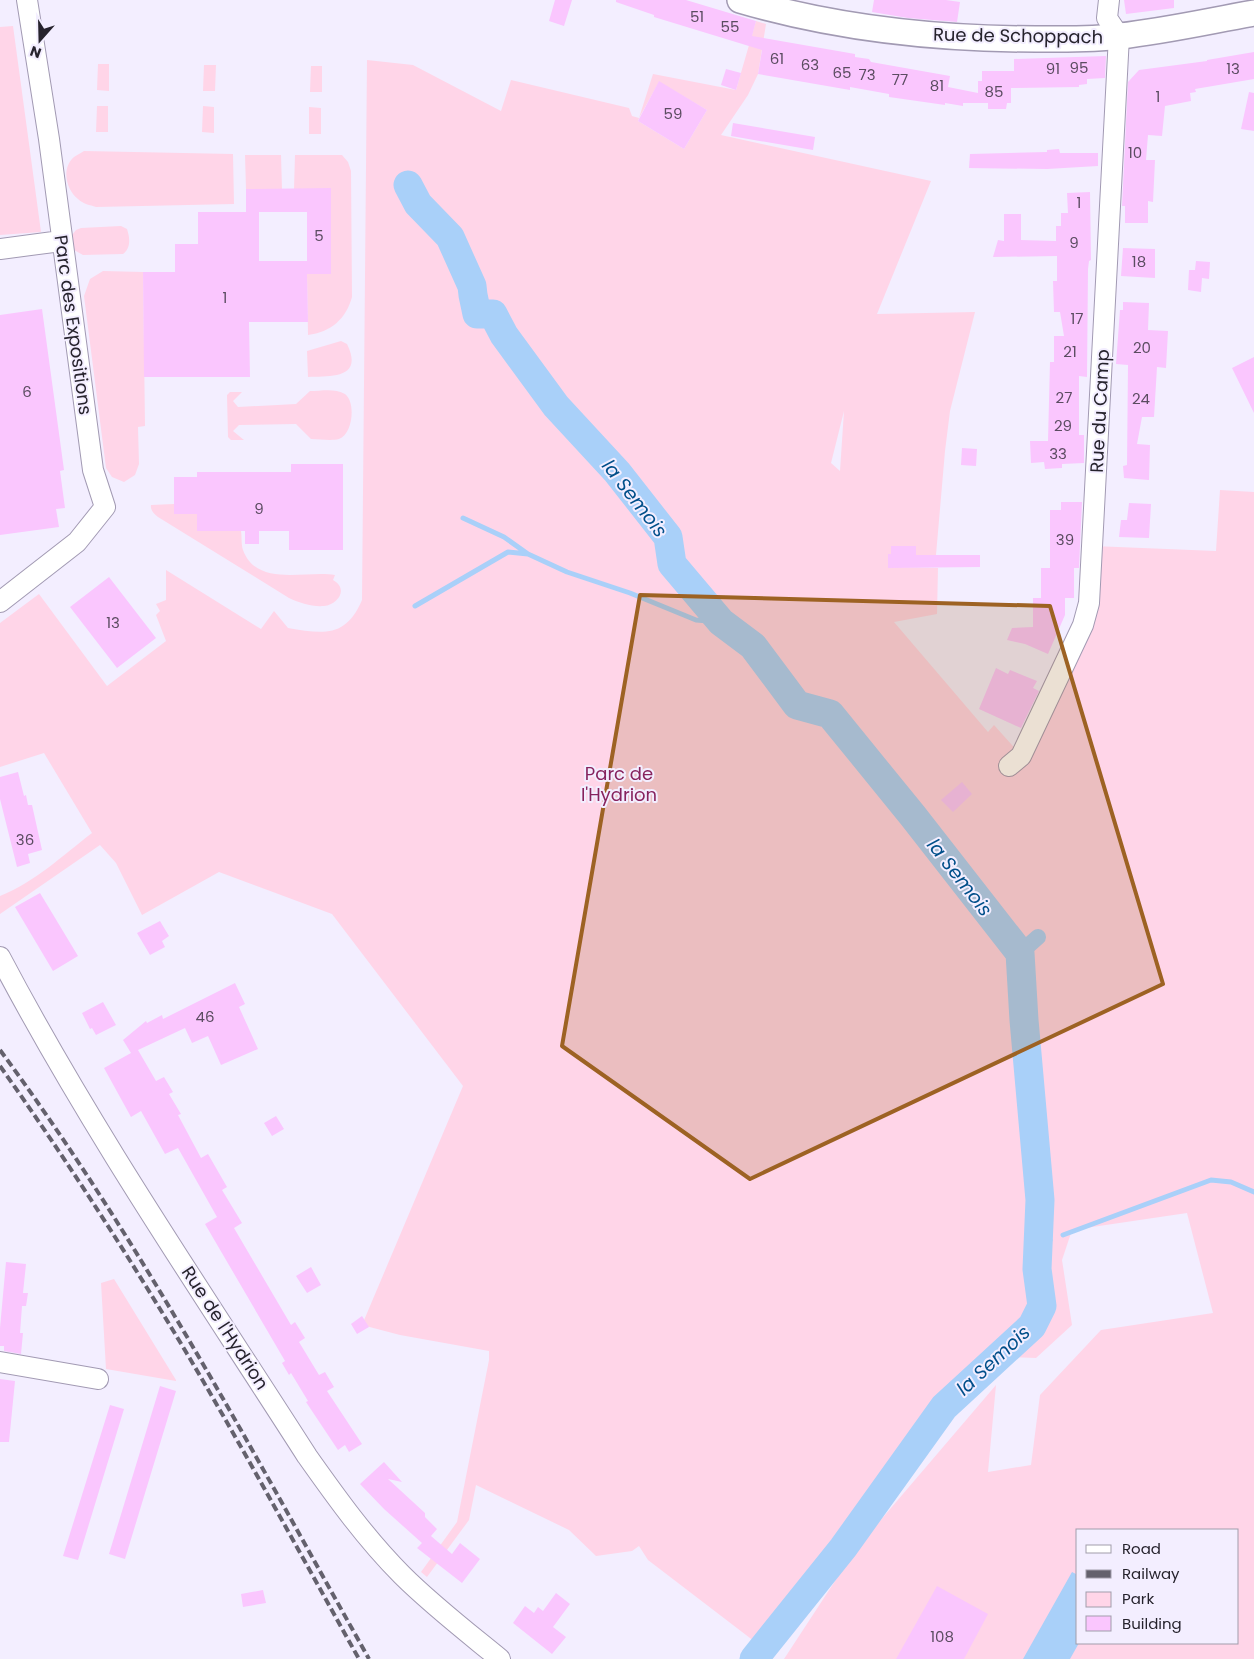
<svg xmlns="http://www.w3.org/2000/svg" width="1254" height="1659" font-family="Poppins,sans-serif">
  <rect width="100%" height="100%" fill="#f3eeff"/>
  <path fill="#ffd5e8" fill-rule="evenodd" d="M756 21 766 24 758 74 748 95 721 135 931 181 877 314 975 312 950 411 945 451 936 555H916V546H892L891 554 888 555V567L938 568 937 614 894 622 988 732 994 725 1021 755 1083 625 1093 546 1216 551 1220 490 1254 492V1659H784L856 1549 996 1385 988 1472 1031 1465 1040 1395 1101 1330 1213 1313 1187 1213 1072 1230 1062 1260 1072 1325 1036 1358 1007 1357 986 1374 965 1394 847 1547 771 1654 648 1560 639 1546 632 1551 596 1556 569 1530 476 1485 469 1520 427 1577 421 1572 457 1522 489 1360V1351L400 1335 362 1325 463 1086 332 914 219 872 142 915 116 863 100 845 0 914V896C35 882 62 856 92 833L44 753 0 767V623L39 594 107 686 166 641 156 615 160 611 156 604 166 600V570L261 629 274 611 288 628C323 634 346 638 362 600L367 60 413 65 501 111 511 80 629 108 632 116 639 118 638 121 684 149 707 110 659 82 639 118 653 74 736 90ZM844 411 840 471 831 463ZM1078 1530H1238V1643H1078Z
    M13 26 41 232 0 235V27Z
    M98 64H109V91L97 90Z
    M204 65H216L215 91H203Z
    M311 66H322V92H310Z
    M97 106H108V132H96Z
    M203 106 214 107V133L202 132Z
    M309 107 321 108V134H309Z
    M84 151 233 154 234 204 96 207C90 205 83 204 78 199 66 190 61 168 74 157 77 155 81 153 84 151Z
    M245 155H281L282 189H246Z
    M295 155H342L348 162 351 171 352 297C346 319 331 332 308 335L307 274H331V189H294Z
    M121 226 127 229C130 238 131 248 123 254L83 255 74 250 72 235 76 230 81 228Z
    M103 271 143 272 145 426 138 427 139 464 135 475 124 482 112 477 106 468 84 296 90 279Z
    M341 341 347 344C364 379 331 376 308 377L307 351Z
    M310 391C321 391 335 388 345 394 356 402 353 434 339 439 331 441 320 439 311 439L296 424 239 425 233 431 244 440H231L228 437 227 395 230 392H242L233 401 238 407 296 404Z
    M174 504 197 514V531H241C242 537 241 544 243 550 257 588 306 570 335 575L333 580C349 589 338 604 324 606 312 607 300 603 289 598L158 517C154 514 150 510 151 505Z
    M114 1279 176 1380V1381L106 1369 101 1283Z"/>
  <path fill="#a9d0f9" d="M1072 1572 1078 1575V1643H1079L1070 1659H1023Z"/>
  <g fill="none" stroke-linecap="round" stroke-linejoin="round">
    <path stroke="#a9d0f9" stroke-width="5" d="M463 518 504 537 528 554
      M415 606 508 552 528 554 567 572 630 593 696 620 721 622
      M1063 1235 1211 1180 1231 1182 1254 1192
      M1038 1244 1050 1240"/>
    <path stroke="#a9d0f9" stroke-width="16" d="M1020 953 1038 937"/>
    <path stroke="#a9d0f9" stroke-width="29" d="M408 185 418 204 450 237 472 286 473 295 477 314H493L504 335 556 406 617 472 668 537 672 564 721 622 753 646 797 705 830 714 913 816 1020 953 1024 1020 1040 1200 1037 1269 1042 1306 1032 1326 944 1407 843 1548 754 1659"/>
  </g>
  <path fill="#fac6fe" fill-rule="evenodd" d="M555 0H572L564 26 549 21Z
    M616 0H686L756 21 752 36 855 54V57L869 59 871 62 950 76 948 87 978 93V81H982V71H1014V59L1106 56 1105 78 1087 79V84L1079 85V87L1011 88V103H1007L1006 109H988V103H963V106L945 103V105L889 97V94L850 87V90L758 74 762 50 654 17V15L616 2Z
    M874 0H946L960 2 957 22 908 18 872 12Z
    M1124 0H1174V8L1126 14Z
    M1254 52V79L1195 89 1196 92 1190 93 1191 101 1165 106 1162 136 1148 135 1146 160H1155L1153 202 1148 201V223H1125V206H1122L1128 82 1139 70 1207 61V60Z
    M726 69 741 73 736 90 721 85Z
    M659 81 707 110 684 149 638 121Z
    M1249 92 1254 93V131L1241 129Z
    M733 123 815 137 813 150 731 136Z
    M1059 149 1060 153H1098V166L1047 169 969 168 970 154 1047 152V150Z
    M331 188V274H307L308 322H249L250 377H144L143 272H175V244H198V212H246V189ZM259 212H307V261H259Z
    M1090 192 1091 260 1089 261 1088 269 1087 377 1079 376V435H1084V463L1062 464V468L1045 469 1044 462 1031 463 1030 441H1048L1050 362H1054V336H1064L1060 312H1054L1053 281H1057V256L993 257 998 240 1004 241V214H1021V240L1056 241V226H1061V213H1068L1067 193Z
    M1123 248 1155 249V278L1121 276Z
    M1196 261 1210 262 1209 279 1202 278 1201 292 1188 290 1189 270H1195Z
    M1123 302 1149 303 1148 330 1168 331 1166 368 1157 367 1154 417H1142L1137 444 1150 445 1149 480 1124 478 1123 466 1127 465 1128 365 1116 364 1120 310H1123Z
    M42 309 64 470 60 471 65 508 56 509 59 527 0 535V315Z
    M1254 357V413L1232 368Z
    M962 448 977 449 976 466 961 465Z
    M291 464H343V550H289V531H259V544H245V531H197V514H174V477H197V472H291Z
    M1061 502H1082L1079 568H1074V598H1065V615L1048 654 1025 644 1007 640 1012 628 1033 627V598H1041V568H1050V510H1061Z
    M1129 503 1151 504 1149 538 1119 537 1121 520H1127Z
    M891 546H916V555H980V567L888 568V554H891Z
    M109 577 156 638 117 668 70 607Z
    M996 668 1008 674 1010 670 1037 681 1033 688 1039 691 1021 728 979 709Z
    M18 772 24 796 26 795 28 805H32L42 850 28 854 30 863 17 867 0 799V777Z
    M962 782 972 794 953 812 941 800Z
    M40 893 78 956 53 971 15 907Z
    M160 921 169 936 162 941 165 947 150 955 137 933Z
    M235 983 245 1004 239 1007 258 1049 221 1065 208 1036 192 1043 185 1028 138 1050 156 1081 164 1077 173 1092 169 1094 181 1114 178 1115 201 1158 208 1154 227 1187 222 1190 242 1223 234 1228 291 1325 295 1322 305 1338 299 1342 319 1375 325 1372 334 1387 327 1391 362 1444 349 1452 345 1445 338 1450 306 1402 308 1401 291 1373 289 1375 282 1363 285 1361 205 1224 217 1217 178 1148 165 1154 141 1111 131 1117 104 1068 131 1053 123 1040 146 1021 147 1023 162 1015 163 1019Z
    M103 1002 116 1025 96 1035 92 1028 90 1029 82 1013Z
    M276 1116 284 1129 272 1136 264 1123Z
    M6 1262 26 1264 23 1293H28L26 1306H22L20 1333H23L21 1354 4 1351V1346H0V1328Z
    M311 1267 321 1285 307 1293 296 1276Z
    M362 1316 369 1327 357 1334 351 1324Z
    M0 1379 15 1381 9 1442H0Z
    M160 1386 176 1391 125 1559 109 1554Z
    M110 1405 124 1409 78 1560 63 1556Z
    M384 1462 402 1482 388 1479 425 1513V1517L437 1529 431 1536 452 1554 460 1543 480 1559 462 1583 417 1548 422 1543 384 1509 360 1484Z
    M937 1586 988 1614 964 1659H896Z
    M263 1590 266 1603 243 1607 241 1594Z
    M556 1593 570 1604 553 1627 566 1637 552 1654 513 1623 525 1606 534 1613 538 1607 543 1611Z"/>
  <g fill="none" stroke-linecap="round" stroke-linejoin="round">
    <defs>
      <path id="minor" d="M0 249 61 241
        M0 602 77 542 105 507 93 470 49 139 27 0
        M1009 766 1021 756 1083 625 1089 603 1119 36 1107 18 1109 0
        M0 957C91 1130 202 1292 307 1456 336 1497 366 1539 402 1575 432 1605 467 1632 500 1659
        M0 1362 98 1379"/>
      <path id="major" d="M740 0C835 28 938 39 1036 39 1064 39 1092 40 1120 36 1165 31 1209 21 1254 13"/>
    </defs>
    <use href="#minor" stroke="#a29ab3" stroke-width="22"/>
    <use href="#major" stroke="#a29ab3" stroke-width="28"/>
    <use href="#minor" stroke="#fff" stroke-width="20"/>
    <use href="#major" stroke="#fff" stroke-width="25"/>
    <path stroke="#64616d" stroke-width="4" stroke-dasharray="8 4" stroke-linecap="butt" d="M0 1050C141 1241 253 1452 369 1659
      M0 1066C66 1159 128 1255 186 1352 246 1453 302 1557 359 1659"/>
  </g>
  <path fill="#9d6223" fill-opacity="0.2" stroke="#9d6223" stroke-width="4" stroke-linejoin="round" d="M640 595 1050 606 1163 984 750 1179 562 1046Z"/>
  <g text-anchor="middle" stroke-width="4" stroke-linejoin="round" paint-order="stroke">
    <g font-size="15" fill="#5b4c61">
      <text x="697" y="22">51</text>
      <text x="730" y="32">55</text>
      <text x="777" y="64">61</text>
      <text x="810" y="70">63</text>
      <text x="1079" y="73">95</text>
      <text x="1053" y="74">91</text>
      <text x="1233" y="74">13</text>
      <text x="842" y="78">65</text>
      <text x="867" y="80">73</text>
      <text x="900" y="85">77</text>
      <text x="937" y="91">81</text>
      <text x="994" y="97">85</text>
      <text x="1158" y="102">1</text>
      <text x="673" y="119">59</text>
      <text x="1135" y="158">10</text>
      <text x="1079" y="208">1</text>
      <text x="319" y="241">5</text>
      <text x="1074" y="248">9</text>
      <text x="1139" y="267">18</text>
      <text x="225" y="303">1</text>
      <text x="1077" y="324">17</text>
      <text x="1142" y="353">20</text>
      <text x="1070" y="357">21</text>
      <text x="27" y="397">6</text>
      <text x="1064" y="403">27</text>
      <text x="1141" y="404">24</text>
      <text x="1063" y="431">29</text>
      <text x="1058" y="459">33</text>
      <text x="259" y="514">9</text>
      <text x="1065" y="545">39</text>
      <text x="113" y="628">13</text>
      <text x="25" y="845">36</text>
      <text x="205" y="1022">46</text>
      <text x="942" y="1642">108</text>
    </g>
    <g font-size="18" fill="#26232d" stroke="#f3eeff">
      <text transform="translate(1018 36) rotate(1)" y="6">Rue de Schoppach</text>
      <text transform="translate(73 325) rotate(82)" y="6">Parc des Expositions</text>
      <text transform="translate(1100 411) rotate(-87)" y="6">Rue du Camp</text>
      <text transform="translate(225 1328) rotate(57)" y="6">Rue de l'Hydrion</text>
    </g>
    <g font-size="18" fill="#87235e" stroke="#f3eeff">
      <text x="619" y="780">Parc de<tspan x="619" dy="21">l'Hydrion</tspan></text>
    </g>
    <g font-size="19" font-style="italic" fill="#004f8a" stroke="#f3eeff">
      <text transform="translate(635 498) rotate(52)" y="7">la Semois</text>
      <text transform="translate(960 877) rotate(52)" y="7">la Semois</text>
      <text transform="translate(993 1360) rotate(-43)" y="7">la Semois</text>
    </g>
  </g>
  <rect x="1076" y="1529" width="162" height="115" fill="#f3eeff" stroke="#a19dab"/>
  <rect x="1086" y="1545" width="25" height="8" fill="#ffffff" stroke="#a19dab"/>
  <text x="1122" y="1554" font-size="15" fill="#26232d">Road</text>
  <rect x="1086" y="1570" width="25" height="8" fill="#64616d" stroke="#a19dab"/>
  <text x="1122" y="1579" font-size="15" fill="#26232d">Railway</text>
  <rect x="1086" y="1592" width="25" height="15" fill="#ffd5e8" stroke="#a19dab"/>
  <text x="1122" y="1604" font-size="15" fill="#26232d">Park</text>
  <rect x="1086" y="1616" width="25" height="15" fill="#fac6fe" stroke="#a19dab"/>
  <text x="1122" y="1629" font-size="15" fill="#26232d">Building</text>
  <g transform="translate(40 40) rotate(200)" stroke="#f3eeff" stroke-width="4" paint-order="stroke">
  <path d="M0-4L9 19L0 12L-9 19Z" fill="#26232d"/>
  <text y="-8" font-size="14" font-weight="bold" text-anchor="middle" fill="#26232d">N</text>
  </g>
</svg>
